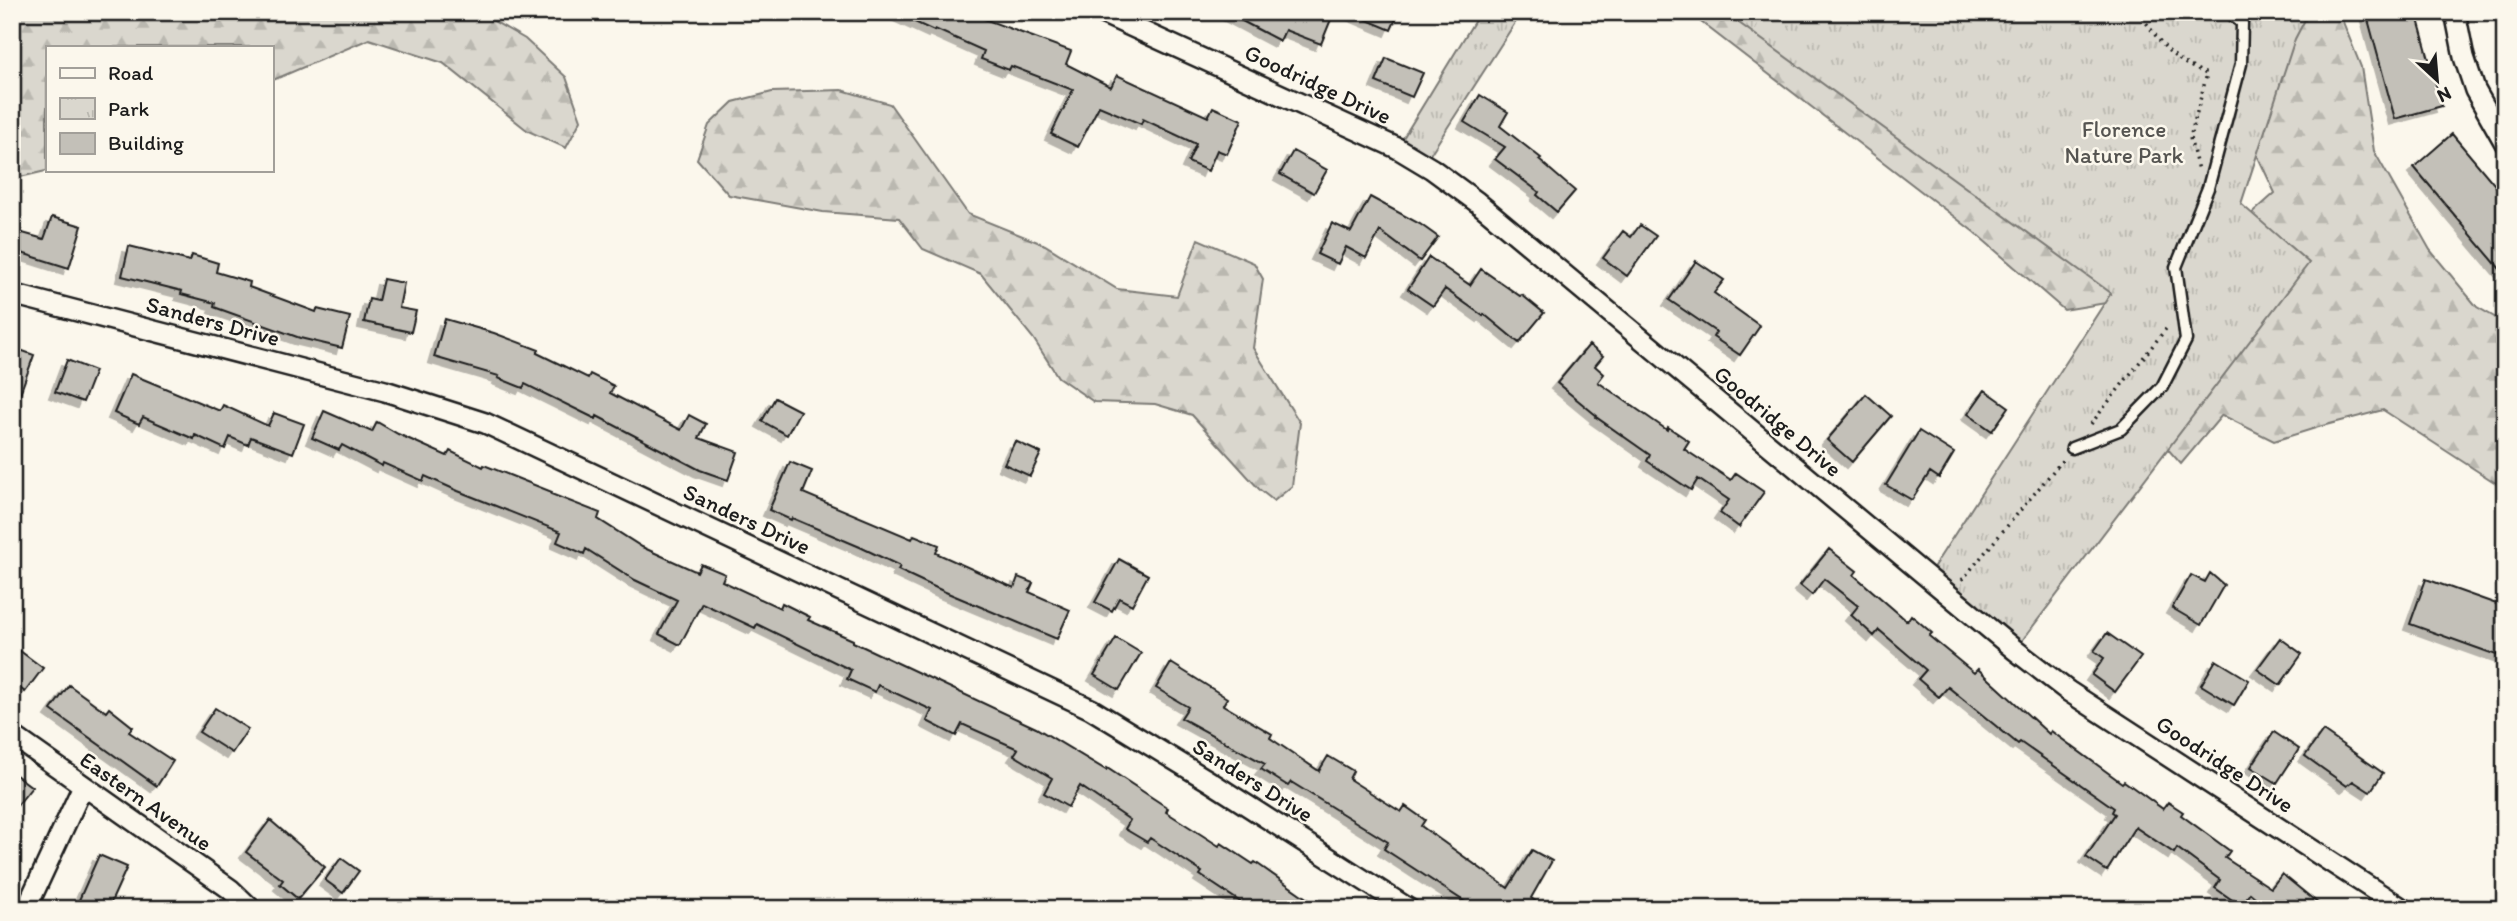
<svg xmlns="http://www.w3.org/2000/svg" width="2517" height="921" font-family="Itim,sans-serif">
  <defs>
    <pattern id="forest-firs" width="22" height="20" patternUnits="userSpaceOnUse" patternTransform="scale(1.75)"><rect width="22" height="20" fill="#dad7ce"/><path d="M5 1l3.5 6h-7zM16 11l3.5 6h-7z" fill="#bab8b0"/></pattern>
    <pattern id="park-tufts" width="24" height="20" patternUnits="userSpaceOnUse" patternTransform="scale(1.75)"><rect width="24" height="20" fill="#dad7ce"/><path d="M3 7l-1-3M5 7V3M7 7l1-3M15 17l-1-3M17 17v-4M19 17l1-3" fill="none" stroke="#bab8b0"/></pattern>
    <filter id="shadow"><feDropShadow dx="-6" dy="6" stdDeviation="0" flood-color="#0004"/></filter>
  </defs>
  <rect width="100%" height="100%" fill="#fbf7ec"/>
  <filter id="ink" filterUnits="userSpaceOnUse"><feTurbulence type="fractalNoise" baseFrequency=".0143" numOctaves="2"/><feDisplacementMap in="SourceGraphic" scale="14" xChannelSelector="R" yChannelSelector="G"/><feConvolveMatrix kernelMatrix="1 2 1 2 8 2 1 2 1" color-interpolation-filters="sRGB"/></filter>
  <g filter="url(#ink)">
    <path fill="url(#forest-firs)" stroke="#7b7a75" stroke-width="2" d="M12 12H478L525 39 566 77 581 120 566 148 528 131 443 63 369 39 271 81V47H47V170H50L12 179Z
      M1688 12H1973L2130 299 2064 310 1974 232Z
      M2298 12H2339L2361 67 2374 151 2430 250 2477 307 2505 323V489L2383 410 2322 426 2274 441 2222 415 2181 464 2159 439 2230 233 2275 193 2250 140Z
      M842 90 890 104 968 214 1045 245 1117 289 1177 296 1198 239 1254 263 1263 279 1253 348 1300 423 1292 486 1274 501 1259 489 1192 415 1155 404 1094 402 1058 377 1033 338 981 274 923 249 899 218 823 212 729 195 697 159 709 125 733 102 772 92Z"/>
    <path fill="url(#park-tufts)" stroke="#7b7a75" stroke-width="2" d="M1480 12H1522L1424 164 1397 148Z
      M1724 12H2309L2295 39 2241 204 2309 263 2015 650 1927 577 2111 293Z"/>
    <path fill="#c3c0b8" stroke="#1c1c1c" stroke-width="2" filter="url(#shadow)" d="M893 12H987L984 19 1071 51 1066 64 1111 87 1117 75 1208 117 1213 107 1242 120 1227 154 1217 150 1208 171 1188 162 1196 144 1143 119 1141 124 1099 106 1078 147 1051 134 1073 90 1011 66 1009 70 981 59 984 51 935 29 934 31Z
      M1225 12H1334L1321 44 1285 30 1280 41Z
      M1348 12H1399L1391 30Z
      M2366 12H2416L2442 106 2395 119Z
      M1386 58 1423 73 1412 97 1376 82Z
      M1480 95 1508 112 1500 126 1541 158 1539 160 1575 191 1557 212 1537 195 1539 192 1495 159 1505 147 1464 122Z
      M2452 134 2505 197V275L2414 167Z
      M1293 151 1327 170 1314 193 1280 174Z
      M1370 197 1420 224 1438 237 1420 261 1380 231 1366 258 1346 247 1338 264 1317 254 1332 223 1351 232Z
      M52 217 82 226 69 268 12 250V230L44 239Z
      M1640 225 1656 236 1627 276 1603 258 1623 231 1631 237Z
      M129 246 190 261 192 255 218 263 216 272 250 282 249 287 316 312 317 309 350 317 342 348 300 338 214 307 215 303 181 294 182 291 122 276Z
      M1429 257 1470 285 1481 269 1520 296 1522 295 1544 313 1519 343 1484 314 1483 316 1445 289 1433 306 1408 289Z
      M1696 261 1724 280 1714 293 1760 326 1740 355 1713 337 1716 332 1669 300Z
      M383 279 404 283 399 308 416 311 411 332 364 322 369 299 378 301Z
      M445 319 494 333 539 350 537 353 588 378 590 374 614 386 610 393 681 430 689 415 706 424 699 438 738 452 728 480 700 470 597 416 596 419 525 384 523 388 498 378 499 376 434 357Z
      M1589 345 1603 356 1595 366 1604 374 1598 382 1667 430 1668 427 1689 441 1684 449 1731 480 1736 473 1764 492 1739 527 1720 513 1729 500 1698 479 1691 490 1647 461 1650 455 1596 417 1597 416 1557 383Z
      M12 347 34 355 14 410H12Z
      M67 360 95 371 83 402 55 392Z
      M131 374 220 411 223 405 268 426 274 413 304 424 293 453 251 437 248 445 230 437 225 449 195 435 194 439 143 417 139 424 114 413Z
      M1985 390 2009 407 1992 431 1968 414Z
      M1866 394 1891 416 1852 462 1827 440Z
      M775 398 800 411 787 435 762 421Z
      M324 411 372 432 377 422 398 434 447 456 450 451 483 467 484 465 552 492 551 494 600 513 598 519 642 547 697 572 701 564 725 574 722 581 780 608 782 603 810 617 808 620 853 640V642L1036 728 1106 770 1107 768 1168 808 1166 812 1219 846 1221 843 1253 864 1255 862 1322 909H1238L1242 903 1200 875 1202 872 1150 838 1147 842 1125 829 1130 820 1080 786 1068 807 1044 793 1052 778 1014 755 1018 749 962 724 956 736 927 721 932 710 878 685 875 692 847 679 851 670 757 624 755 628 702 603 680 645 659 634 677 600 635 580 586 549 584 554 557 542 561 532 458 491 425 476 423 481 383 463 382 466 342 445 339 450 312 438Z
      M1919 431 1954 453 1939 478 1930 472 1912 500 1886 485Z
      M1015 441 1041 453 1030 476 1004 464Z
      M790 462 812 471 803 493 912 539 914 535 939 545 936 553 1014 588 1018 577 1033 583 1029 592 1070 610 1057 639 943 591 898 570 900 566 860 547 792 518 791 520 769 510Z
      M1829 549 1857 571 1854 575 1907 621 1911 615 1932 633 1929 636 1974 673 1978 669 2049 734 2051 731 2122 783 2124 781 2163 809 2168 802 2183 812 2181 815 2230 851 2225 858 2271 888 2282 874 2325 909H2269L2250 893 2241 906 2215 888 2220 880 2177 848 2174 853 2135 827 2107 871 2086 857 2115 814 2112 812 2114 808 2020 742 2018 744 1948 687 1939 697 1918 679 1926 670 1879 630 1874 636 1851 615 1858 606 1824 579 1812 595 1800 585Z
      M1119 559 1148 575 1132 605 1119 598 1112 611 1095 602Z
      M2210 573 2224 585 2201 625 2172 608 2191 575 2205 582Z
      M2426 579 2505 607V658L2410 624Z
      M2107 633 2141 657 2115 692 2092 675 2104 658 2094 651Z
      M1116 638 1141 653 1119 690 1094 675Z
      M2280 638 2302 654 2280 685 2257 669Z
      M12 645 43 668 25 692 12 682Z
      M2216 660 2249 680 2234 705 2201 685Z
      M1171 663 1227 698 1223 705 1272 734 1270 738 1319 771 1328 756 1353 771 1349 779 1401 812 1405 806 1425 820 1421 826 1508 888 1532 850 1552 861 1531 898 1547 909H1476L1384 849 1388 842 1291 782 1288 786 1261 769 1265 764 1181 718 1188 707 1156 688Z
      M69 685 106 712 109 708 133 727 129 732 173 761 157 786 51 710Z
      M215 708 248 729 232 753 199 732Z
      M2323 731 2383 773 2370 792 2353 781 2347 786 2305 756Z
      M2274 732 2299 749 2277 783 2251 767Z
      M12 772 32 787 12 812Z
      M270 820 325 867 298 899 280 884 283 880 246 852Z
      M99 855 127 867 108 909H75Z
      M341 858 359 871 343 893 325 880Z"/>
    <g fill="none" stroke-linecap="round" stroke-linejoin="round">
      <defs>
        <path id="lane" d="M2072 448 2121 429 2162 387 2186 340 2176 267 2208 188 2241 64 2242 23 2229 12"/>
        <path id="street" d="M1100 12 1397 148 1432 169 1477 202 2015 650 2068 691 2403 909
          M2455 12 2464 57 2475 90 2505 143
          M12 294 385 391 485 423 1091 709 1209 781 1409 909
          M12 735 230 889 251 909
          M26 909 83 786"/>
      </defs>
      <use href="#lane" stroke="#1c1c1c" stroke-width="15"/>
      <use href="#street" stroke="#1c1c1c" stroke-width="24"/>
      <path stroke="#1c1c1c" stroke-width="3.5" stroke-dasharray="2 5" stroke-linecap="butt" d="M2138 12C2164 45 2166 57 2207 74L2190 138 2198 170
        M2253 18 2266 12
        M2091 424 2169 325
        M1962 580 2065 457"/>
      <use href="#lane" stroke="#fbf7ec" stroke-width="10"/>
      <use href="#street" stroke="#fbf7ec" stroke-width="19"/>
    </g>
  </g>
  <g text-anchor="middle" stroke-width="5" stroke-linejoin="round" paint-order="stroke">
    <g font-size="23" fill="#1c1c1c" stroke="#fbf7ec">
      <text transform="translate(1318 84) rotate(25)" y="8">Goodridge Drive</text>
      <text transform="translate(213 321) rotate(15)" y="8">Sanders Drive</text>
      <text transform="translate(1778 421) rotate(40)" y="8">Goodridge Drive</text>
      <text transform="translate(747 519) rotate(25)" y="8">Sanders Drive</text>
      <text transform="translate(2225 764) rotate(33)" y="8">Goodridge Drive</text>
      <text transform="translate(1253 780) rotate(32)" y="8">Sanders Drive</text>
      <text transform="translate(146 801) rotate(35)" y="8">Eastern Avenue</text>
    </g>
    <g font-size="23" fill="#555451" stroke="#fbf7ec">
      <text x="2124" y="137">Florence<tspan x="2124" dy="26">Nature Park</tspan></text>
    </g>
  </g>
  <rect width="2517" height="921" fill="none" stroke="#fbf7ec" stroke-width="42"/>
  <rect x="21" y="21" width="2475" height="879" fill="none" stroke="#1c1c1c" stroke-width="2.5" filter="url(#ink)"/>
  <rect x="46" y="46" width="228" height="126" fill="#fbf7ec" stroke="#a29f99" stroke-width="2"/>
  <rect x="60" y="68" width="35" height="10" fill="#fbf7ec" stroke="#a29f99" stroke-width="2"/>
  <text x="108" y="80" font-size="21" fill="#1c1c1c">Road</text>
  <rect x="60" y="98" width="35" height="21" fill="url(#park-tufts)" stroke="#a29f99" stroke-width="2"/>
  <text x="108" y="116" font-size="21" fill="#1c1c1c">Park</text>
  <rect x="60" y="133" width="35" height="21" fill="#c3c0b8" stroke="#a29f99" stroke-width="2"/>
  <text x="108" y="150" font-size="21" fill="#1c1c1c">Building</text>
  <g transform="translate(2437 80) rotate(154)" stroke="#fbf7ec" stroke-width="5" paint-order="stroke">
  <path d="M0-5L12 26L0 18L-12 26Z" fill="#1c1c1c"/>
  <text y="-10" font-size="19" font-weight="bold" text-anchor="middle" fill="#1c1c1c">N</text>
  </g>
</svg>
